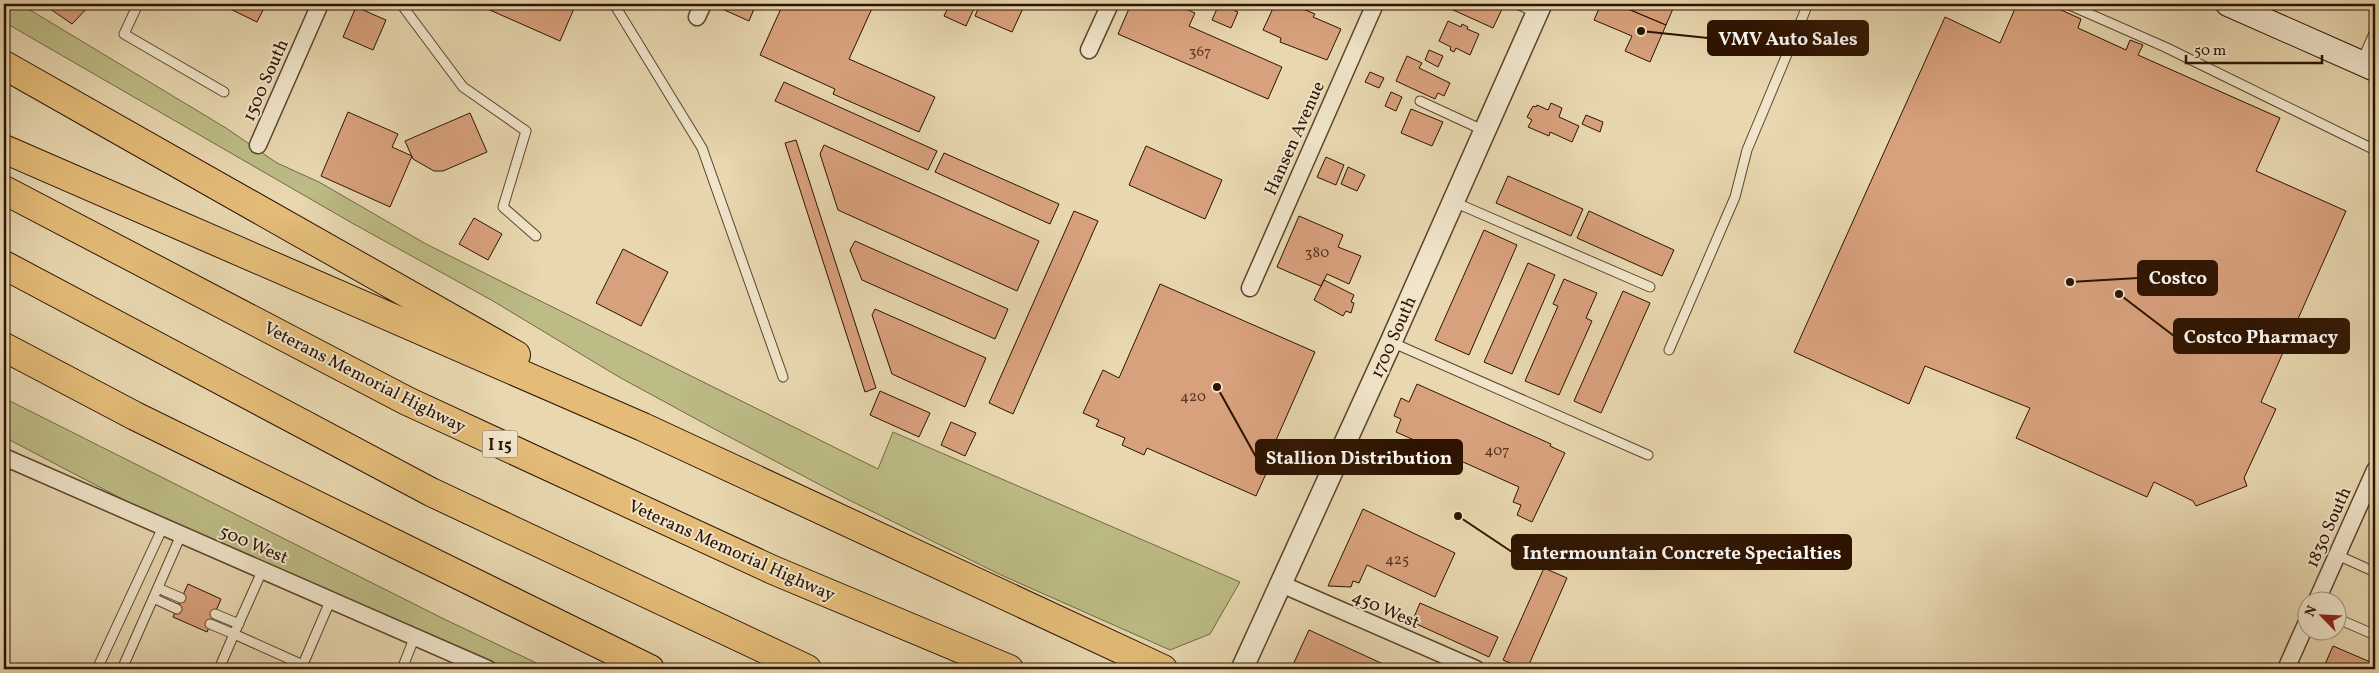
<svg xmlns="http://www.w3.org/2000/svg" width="2379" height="673" font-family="Vollkorn,serif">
  <rect width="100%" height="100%" fill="#e8d7af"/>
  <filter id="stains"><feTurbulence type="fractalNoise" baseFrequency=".004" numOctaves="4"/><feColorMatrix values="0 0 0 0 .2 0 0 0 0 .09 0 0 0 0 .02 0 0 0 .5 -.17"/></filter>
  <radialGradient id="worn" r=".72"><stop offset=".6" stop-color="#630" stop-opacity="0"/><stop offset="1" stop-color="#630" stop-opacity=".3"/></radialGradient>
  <path fill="#bdbc86" stroke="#756843" d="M4 4H20L226 128 277 163 319 182 426 244 878 469 893 432 1240 582 1210 634 1170 650 1001 575 845 498 722 433 619 377 493 301 352 223 4 22Z
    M4 398 444 619 549 669H495L328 595 130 503 4 437Z"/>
  <path fill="#d8a17d" stroke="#2d1300" d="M43 4H91L72 24Z
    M220 4H266L257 22Z
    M485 4H576L560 41 483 7Z
    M722 4H756L749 21 720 8Z
    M783 4H874L849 59 935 97 919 132 833 94 835 89 760 55Z
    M950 4H976L966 26 944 16Z
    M980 4H1025L1012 32 975 16Z
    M1131 4H1139L1148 8 1150 4H1175L1195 13 1189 26 1282 67 1268 99 1118 34Z
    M1219 4H1238L1235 11 1238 12 1231 28 1212 20Z
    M1275 4H1285L1295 8 1296 6 1315 14 1313 17 1341 29 1327 60 1280 42 1281 38 1263 30Z
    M1440 4H1496L1503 7 1493 28Z
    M1601 4H1616L1666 25 1650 62 1625 51 1632 36 1594 20Z
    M1616 4H1675L1666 25Z
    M2017 4H2048L2081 19 2078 28 2126 50 2130 40 2143 45 2138 55 2280 118 2256 171 2346 211 2261 402 2276 409 2244 478 2247 486 2196 506 2193 501 2154 482 2147 497 2016 438 2030 408 1925 366 1909 404 1794 352 1945 17 2000 43Z
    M356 7 386 20 373 50 343 37Z
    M1448 21 1461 27 1462 24 1468 27 1467 29 1479 34 1470 55 1456 48 1454 52 1450 50 1451 47 1439 41Z
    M1429 50 1443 56 1438 67 1425 60Z
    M1407 56 1422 63 1419 68 1450 83 1444 96 1438 93 1435 99 1396 81Z
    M1370 72 1384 78 1379 88 1365 82Z
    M784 82 937 151 928 170 775 101Z
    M1391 92 1402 97 1396 111 1385 106Z
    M1551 103 1562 108 1559 117 1579 126 1572 142 1550 132 1549 136 1528 127 1532 120 1527 117 1533 106 1536 107 1537 105 1548 110Z
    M1411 109 1443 122 1432 146 1401 133Z
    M348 112 398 134 392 147 412 156 390 207 321 176Z
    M470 113 487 152 443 171H434L413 159 405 141Z
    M1586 115 1603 122 1600 132 1582 124Z
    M796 140 876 388 865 392 785 143Z
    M824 145 1039 241 1017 291 838 210 820 154Z
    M1146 146 1222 180 1205 219 1129 185Z
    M944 153 1059 204 1050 224 935 172Z
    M1326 157 1344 165 1336 185 1317 177Z
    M1348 167 1365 175 1357 191 1341 184Z
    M1508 176 1583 209 1571 236 1496 203Z
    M1074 211 1098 221 1013 414 989 403Z
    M1589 211 1674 250 1662 276 1577 238Z
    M1299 216 1343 235 1338 247 1361 256 1349 284 1327 274 1321 286 1277 267Z
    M474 218 502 234 488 260 459 244Z
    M1484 230 1517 245 1469 355 1435 340Z
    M855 241 1008 309 995 339 862 280 850 250Z
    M623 249 668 272 641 326 596 303Z
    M1528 263 1555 275 1512 374 1484 362Z
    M1564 279 1597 293 1586 318 1592 321 1559 395 1525 381 1558 306 1553 304Z
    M1324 280 1354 295 1351 302 1354 303 1351 313 1346 311 1343 316 1314 300Z
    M1160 284 1315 352 1265 465 1269 467 1256 496 1147 448 1144 455 1122 445 1125 438 1096 426 1099 420 1083 413 1103 370 1119 378Z
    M1623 291 1650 303 1601 413 1574 401Z
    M875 309 986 358 965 407 892 374 872 315Z
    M1417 384 1551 444 1550 446 1565 453 1532 522 1517 515 1521 505 1513 502 1519 487 1396 432 1401 419 1394 416 1401 398 1409 402Z
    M880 391 930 413 919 437 870 415Z
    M951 422 976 433 965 456 941 445Z
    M1363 509 1455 553 1435 597 1367 565 1359 583 1353 581 1351 587 1328 586Z
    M1544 568 1567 578 1527 669H1525L1503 660Z
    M188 584 221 599 207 632 173 617Z
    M1420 603 1498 637 1489 657 1412 622Z
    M1309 630 1394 669H1291Z
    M2333 646 2375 664V669H2323Z"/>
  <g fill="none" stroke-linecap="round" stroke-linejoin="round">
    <defs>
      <path id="service" d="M138 4 124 34 224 92
        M401 4 463 87 526 131 503 207 536 236
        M614 4 702 148 783 377
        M1517 4 1537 13
        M2067 4 2165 47 2375 150
        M2361 63 2375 31
        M1420 101 1485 131
        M1454 202 1650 287
        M1391 342 1648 455
        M1669 350 1735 197 1747 150 1808 4
        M4 472 9 459
        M2337 555 2375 572
        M263 569 234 634 303 665
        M158 588 181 598
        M153 598 177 609
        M215 614 239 624
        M2336 618 2375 635
        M210 624 234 634 219 669
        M97 669 163 527
        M122 669 181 535
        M301 669 331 599
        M402 669 415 636"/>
      <path id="minor" d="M697 17 703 4
        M1089 50 1110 4
        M258 145 320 4
        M1250 288 1375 4
        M4 457 488 669
        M1281 584 1476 669
        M2317 600 2375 470
        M2286 669 2306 624"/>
      <path id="tertiary" d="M1242 669 1391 342 1541 4"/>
      <path id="secondary" d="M2228 4 2375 69"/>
      <path id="motorway" d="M4 65 516 355
        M4 149 643 427 1163 669
        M4 190 407 401 773 570 1009 669
        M4 265 431 492 807 669
        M4 347 135 416 650 669"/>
    </defs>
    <use href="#service" stroke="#5c442c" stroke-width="11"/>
    <use href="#minor" stroke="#5c442c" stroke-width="19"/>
    <use href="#tertiary" stroke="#5c442c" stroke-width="24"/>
    <use href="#secondary" stroke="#2d1300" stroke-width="26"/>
    <use href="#motorway" stroke="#2d1300" stroke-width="30"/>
    <use href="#service" stroke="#f0e5cb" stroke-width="9"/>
    <use href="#minor" stroke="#f0e5cb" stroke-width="16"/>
    <use href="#tertiary" stroke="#f0e5cb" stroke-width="21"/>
    <use href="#secondary" stroke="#f0e5cb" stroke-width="24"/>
    <use href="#motorway" stroke="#e4bc78" stroke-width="28"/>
  </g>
  <g text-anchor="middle" stroke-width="4" stroke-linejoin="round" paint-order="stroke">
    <g font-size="15" fill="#58361f">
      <text x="1200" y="56">367</text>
      <text x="1317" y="257">380</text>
      <text x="1193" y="401">420</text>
      <text x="1497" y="455">407</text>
      <text x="1397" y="564">425</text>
    </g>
    <rect fill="#f0e5cb" stroke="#68523d" stroke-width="1" x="482.5" y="430.5" width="35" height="27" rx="4"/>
    <g font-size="16" font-weight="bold" fill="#2d1300">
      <text x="500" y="450">I 15</text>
    </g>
    <g font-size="18" fill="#2d1300" stroke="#f0e5cb">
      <text transform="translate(265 80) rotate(-66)" y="6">1500 South</text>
      <text transform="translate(1294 138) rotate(-66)" y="6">Hansen Avenue</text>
      <text transform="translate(1393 337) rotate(-66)" y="6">1700 South</text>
      <text transform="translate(365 377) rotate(27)" y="6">Veterans Memorial Highway</text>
      <text transform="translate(2328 527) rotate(-66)" y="6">1830 South</text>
      <text transform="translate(254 544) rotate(23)" y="6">500 West</text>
      <text transform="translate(732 550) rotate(24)" y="6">Veterans Memorial Highway</text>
      <text transform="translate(1386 609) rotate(23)" y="6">450 West</text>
    </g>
  </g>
  <path fill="none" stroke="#2d1300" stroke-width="2" d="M1641 31L1708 38M2070 282L2138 278M2119 294L2174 336M1217 387L1256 457M1458 516L1512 552"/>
  <g fill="#2d1300" stroke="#f0e5cb" stroke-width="2">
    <circle cx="1641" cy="31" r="5"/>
    <circle cx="2070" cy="282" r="5"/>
    <circle cx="2119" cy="294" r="5"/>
    <circle cx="1217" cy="387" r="5"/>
    <circle cx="1458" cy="516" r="5"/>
  </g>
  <g fill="#2d1300" stroke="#2d1300" stroke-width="2">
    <rect x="1708" y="21" width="160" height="34" rx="5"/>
    <rect x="2138" y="261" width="79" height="34" rx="5"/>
    <rect x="2174" y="319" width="175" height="34" rx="5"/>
    <rect x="1256" y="440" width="206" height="34" rx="5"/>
    <rect x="1512" y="535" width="339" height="34" rx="5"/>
  </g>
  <g font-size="19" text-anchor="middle" font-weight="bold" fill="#fff">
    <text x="1788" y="45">VMV Auto Sales</text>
    <text x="2178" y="284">Costco</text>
    <text x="2261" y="343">Costco Pharmacy</text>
    <text x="1359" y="464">Stallion Distribution</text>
    <text x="1682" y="559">Intermountain Concrete Specialties</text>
  </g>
  <rect width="2379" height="673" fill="none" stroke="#e8d7af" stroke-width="20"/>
  <rect x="5" y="5" width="2369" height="663" fill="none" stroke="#2d1300" stroke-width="2.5"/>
  <rect x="10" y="10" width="2359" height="653" fill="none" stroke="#2d1300"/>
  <g transform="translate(2322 616) rotate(294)"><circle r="24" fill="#f0e5cb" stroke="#a2917a"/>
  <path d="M0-4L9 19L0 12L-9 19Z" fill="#8f2418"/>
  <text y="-8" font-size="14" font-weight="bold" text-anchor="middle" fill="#2d1300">N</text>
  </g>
  <path d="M2186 55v8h136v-8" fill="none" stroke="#2d1300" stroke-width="2.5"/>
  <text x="2194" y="55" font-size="15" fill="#2d1300" stroke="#f0e5cb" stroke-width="4" paint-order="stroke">50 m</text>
  <rect width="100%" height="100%" filter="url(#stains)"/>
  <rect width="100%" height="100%" fill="url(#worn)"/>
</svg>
